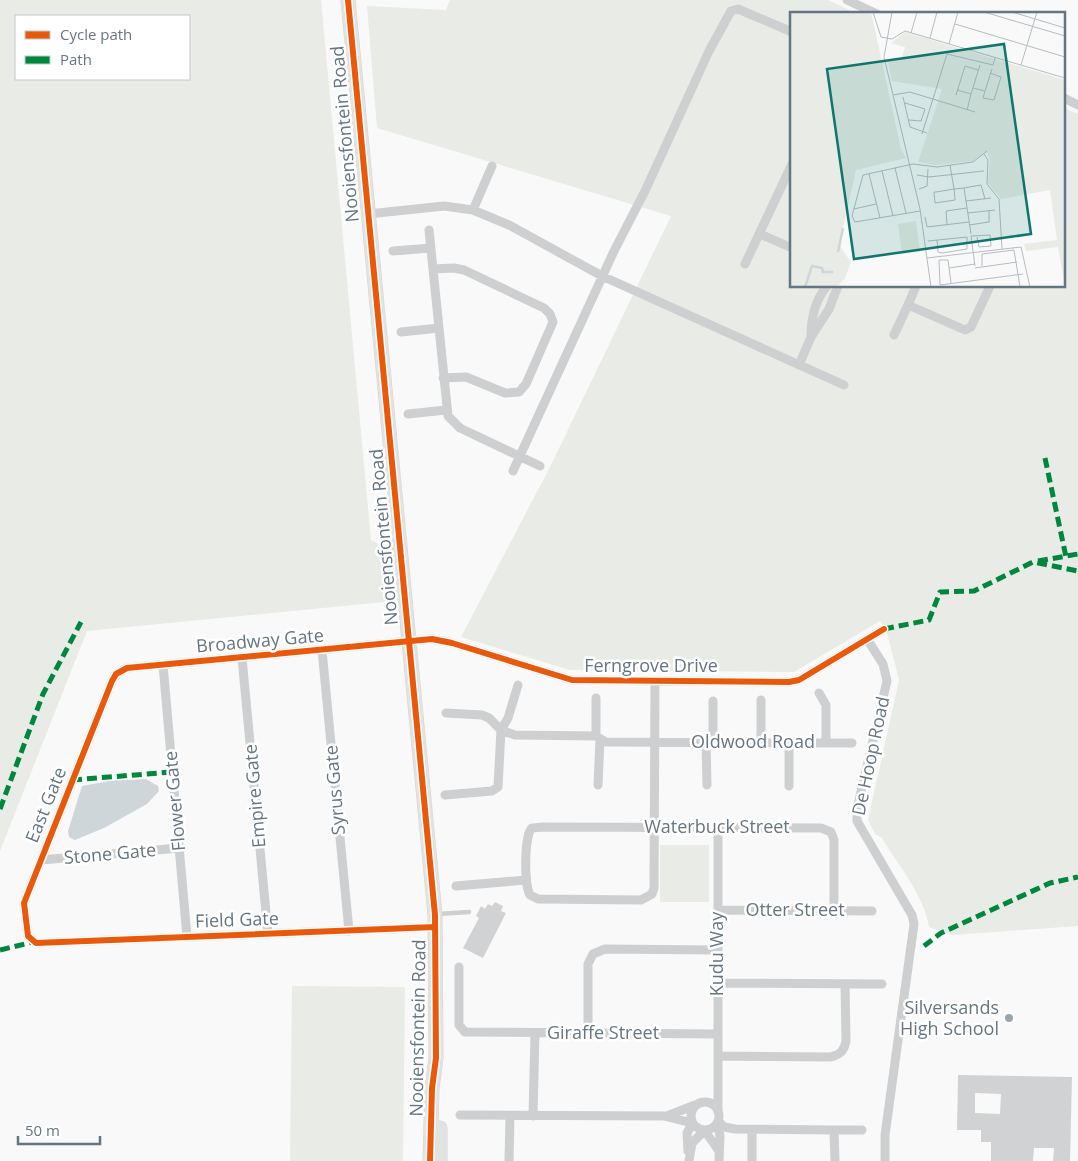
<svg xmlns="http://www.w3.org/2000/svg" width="1078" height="1161" font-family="'Open Sans',sans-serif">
  <rect width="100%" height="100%" fill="#f9f9f9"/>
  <path fill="#e8ebe6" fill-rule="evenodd" d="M0 0H321L371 540 385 547C387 566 392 583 394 601L87 631 0 851ZM189 16V79H16V16Z
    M450 0H828L858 14H792V286H1064V108L1078 114V926L953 935 929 927C924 895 898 865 882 838L875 834 868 820 899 680 887 633 880 621 794 672 570 670 461 637 551 465 671 216 377 128 367 6 446 10Z
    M660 845H709V902H660Z
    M292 986 405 987 403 1161H290Z"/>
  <path fill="#ced6d9" d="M146 779 158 786 159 791 147 804 104 828 75 840 69 837 68 831 82 786 109 781Z"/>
  <path fill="#d0d2d3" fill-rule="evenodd" d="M495 902 503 906 501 911 506 913 483 958 463 948 479 918 476 916 481 906 485 909 488 904 492 906Z
    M958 1075 1072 1077 1070 1161H1053L1054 1148H1034L1033 1161H991V1142H981V1130H957ZM975 1093 1001 1094 1000 1114 975 1113Z"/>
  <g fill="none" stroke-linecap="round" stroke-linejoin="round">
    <defs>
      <path id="secondary" d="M348 0 435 915 436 1058 432 1088 430 1161
        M440 1128V1161"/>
    </defs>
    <use href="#secondary" stroke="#d5d6d7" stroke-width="15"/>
    <path stroke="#cecfd0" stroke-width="4.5" d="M396 542 389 552 391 571 399 578
      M438 914 469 912"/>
    <path stroke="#cecfd0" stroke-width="9" d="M847 0 877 14
      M1064 98 1078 105
      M473 210 492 166
      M368 214 444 206 473 210 509 225 602 276 844 385
      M429 230 448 416 460 428 540 466
      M760 234 792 248
      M393 251 431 248
      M745 264 792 164
      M433 269 454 268 464 270 544 308 550 314 553 322 526 384 519 392 505 393 466 377 443 378
      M916 286 908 305 965 330 971 327 990 286
      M401 332 439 328
      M894 335 908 305
      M811 337C811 319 815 300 827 286
      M799 365 811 337 829 309 838 286
      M408 414 446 410
      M513 471 614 251 645 191 709 51 731 11 738 9 792 32
      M867 639 883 664 887 681 857 809V821L912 915 914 924 885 1135V1161
      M322 650 349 931
      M242 658 268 934
      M163 665 187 937
      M655 681 654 888 652 894 641 900 538 899 530 895C524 885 524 835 532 828L544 827C636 827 729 828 821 828L831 832 834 840V910
      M819 693 826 705V743
      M713 701V742
      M446 713 482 715 489 718 501 730 515 735 596 736 606 742 852 743
      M596 736V698
      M706 742 707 785
      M761 742V700
      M598 785 600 739
      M789 786V743
      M445 795 492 791 498 787 501 730 508 718 518 685
      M41 860 179 848
      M456 886 526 880
      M718 910 872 911
      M435 927 36 943 28 936 24 903 112 681 116 674 127 668 432 639 452 643 572 680 789 682 799 680 884 629
      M459 967V1025L465 1032 717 1034
      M717 983 882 984
      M588 1033V964L593 954 605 949 717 950
      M718 1056 830 1057C840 1055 844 1051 846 1041L845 984
      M691 1116a14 14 0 1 1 28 0a14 14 0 1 1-28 0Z
      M718 1112V827
      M460 1115 664 1116 692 1123
      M533 1116 535 1033
      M667 1116 695 1105
      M718 1121 724 1127 735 1129 834 1130 835 1161
      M717 1123 720 1136 719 1161
      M834 1130H862
      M705 1131 719 1151
      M688 1151 687 1133 692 1124
      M509 1161 510 1116
      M689 1161 692 1143 704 1131
      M752 1161V1130"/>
    <use href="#secondary" stroke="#e1e2e2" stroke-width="14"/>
    <path stroke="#00873e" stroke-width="5" stroke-dasharray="10 5" stroke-linecap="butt" d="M1045 458 1066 557
      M1038 561 1078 554
      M884 629 929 620 940 592 974 591 1033 562 1078 571
      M72 780 172 772
      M0 809 43 694 81 622
      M924 946 941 933 1050 883 1078 877
      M0 950 33 942"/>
    <defs>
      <path id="cycleway" d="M348 0 435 915 436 1058 432 1088 430 1161
        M435 927 36 943 28 936 24 903 112 681 116 674 127 668 432 639 452 643 572 680 789 682 799 680 884 629"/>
    </defs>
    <use href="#cycleway" stroke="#fff" stroke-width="9"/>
    <use href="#cycleway" stroke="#e8590c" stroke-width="6"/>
  </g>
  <circle fill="#99a4ac" stroke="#fff" stroke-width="2" cx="1009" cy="1018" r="5"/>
  <g text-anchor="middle" stroke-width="5" stroke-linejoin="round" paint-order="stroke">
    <g font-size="18" fill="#657683" stroke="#fff">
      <text transform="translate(345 134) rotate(-95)" y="6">Nooiensfontein Road</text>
      <text transform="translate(384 537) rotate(-95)" y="6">Nooiensfontein Road</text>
      <text transform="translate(260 641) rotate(-5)" y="6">Broadway Gate</text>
      <text x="651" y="672">Ferngrove Drive</text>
      <text x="753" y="748">Oldwood Road</text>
      <text transform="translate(871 756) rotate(-78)" y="6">De Hoop Road</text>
      <text transform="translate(335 790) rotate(-95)" y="6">Syrus Gate</text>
      <text transform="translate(255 796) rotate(-95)" y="6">Empire Gate</text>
      <text transform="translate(175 801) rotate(-95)" y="6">Flower Gate</text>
      <text transform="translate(46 805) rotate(-68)" y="6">East Gate</text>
      <text x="717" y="833">Waterbuck Street</text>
      <text transform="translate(110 854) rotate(-5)" y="6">Stone Gate</text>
      <text x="795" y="916">Otter Street</text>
      <text transform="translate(237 920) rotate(-2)" y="6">Field Gate</text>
      <text transform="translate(717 954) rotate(-90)" y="6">Kudu Way</text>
      <text transform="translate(418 1028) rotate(-89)" y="6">Nooiensfontein Road</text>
      <text x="603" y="1039">Giraffe Street</text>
    </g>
    <g font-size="18" fill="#657683" stroke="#fff" text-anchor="end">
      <text x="999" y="1014">Silversands<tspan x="999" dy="21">High School</tspan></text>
    </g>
  </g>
  <g transform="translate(790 12)">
    <rect width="275" height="275" fill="#f9f9f9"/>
    <path d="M81 0 111 137 116 146 66 158 49 233 61 250 55 266 47 275H0V0ZM115 20 275 68V275L268 235 236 239 234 232 267 228 260 178 211 187 198 171 200 148 197 140 183 149 146 153 128 150 152 77 102 69 98 49 111 48 115 35 101 31ZM126 209 130 240 112 242 108 212Z" fill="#e8ebe6"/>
    <path fill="none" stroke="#ced6d9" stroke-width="2.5" d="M48 240 53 216M15 275 22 254 32 256 33 260H43"/>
    <path fill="none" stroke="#b5bdc3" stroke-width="1" d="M83 0 91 25 102 27 115 19 275 66M102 0 94 45 130 197 141 275M194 0 275 24M222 0 275 16M165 12 275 45M121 21 127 0M140 26 147 0M159 32 168 0M231 53 247 0M183 76 195 79 193 86 204 88 211 65 200 61M167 78 181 82 190 53M195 79 202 57M103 83 120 80 185 100M166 83 175 54 188 58M113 85 120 115 137 121M115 91 135 97 131 109 119 108M177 98 181 82M132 122 157 42 203 53 205 46M194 142 198 148 197 172 209 187 212 237M160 153 164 177 165 187V188L145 191 144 180H146L164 177 174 176 191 173 195 187M105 156 116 201M92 159 103 204M79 162 90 206M127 163 139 165 194 159M174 176 181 222M129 177 137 174 138 157M176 189 201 186M64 197 86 192M130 199 65 210 62 204 73 163 123 152 147 155 183 150 197 139M178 201 205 198M135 205 137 215 179 210M157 212 156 199 177 196M179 213 199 210V198M181 224 200 223 201 234 189 235 187 225M181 224 185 254M147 228 148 240 152 241 177 237V225M138 229 177 225M137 246 231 235 240 275M192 254V242L224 238 230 275M159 256 185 252M185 256 227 250M150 273 233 262M150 273 149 248H158L161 271"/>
    <path fill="#0f766e" fill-opacity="0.15" stroke="#0f766e" stroke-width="2.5" d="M214 32 241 222 64 247 37 57Z"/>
    <rect width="275" height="275" fill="none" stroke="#657683" stroke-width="2.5"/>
  </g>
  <rect x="15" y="15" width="175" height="65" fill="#ffffff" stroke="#c1c8cd"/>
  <rect x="25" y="31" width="25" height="8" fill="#e8590c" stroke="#c1c8cd"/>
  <text x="60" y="40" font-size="15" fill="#657683">Cycle path</text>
  <rect x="25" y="56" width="25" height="8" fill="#00873e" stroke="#c1c8cd"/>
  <text x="60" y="65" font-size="15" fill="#657683">Path</text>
  <path d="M18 1136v8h82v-8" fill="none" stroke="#657683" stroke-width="2.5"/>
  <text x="25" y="1136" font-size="15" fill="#657683" stroke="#ffffff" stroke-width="4" paint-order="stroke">50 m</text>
</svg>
